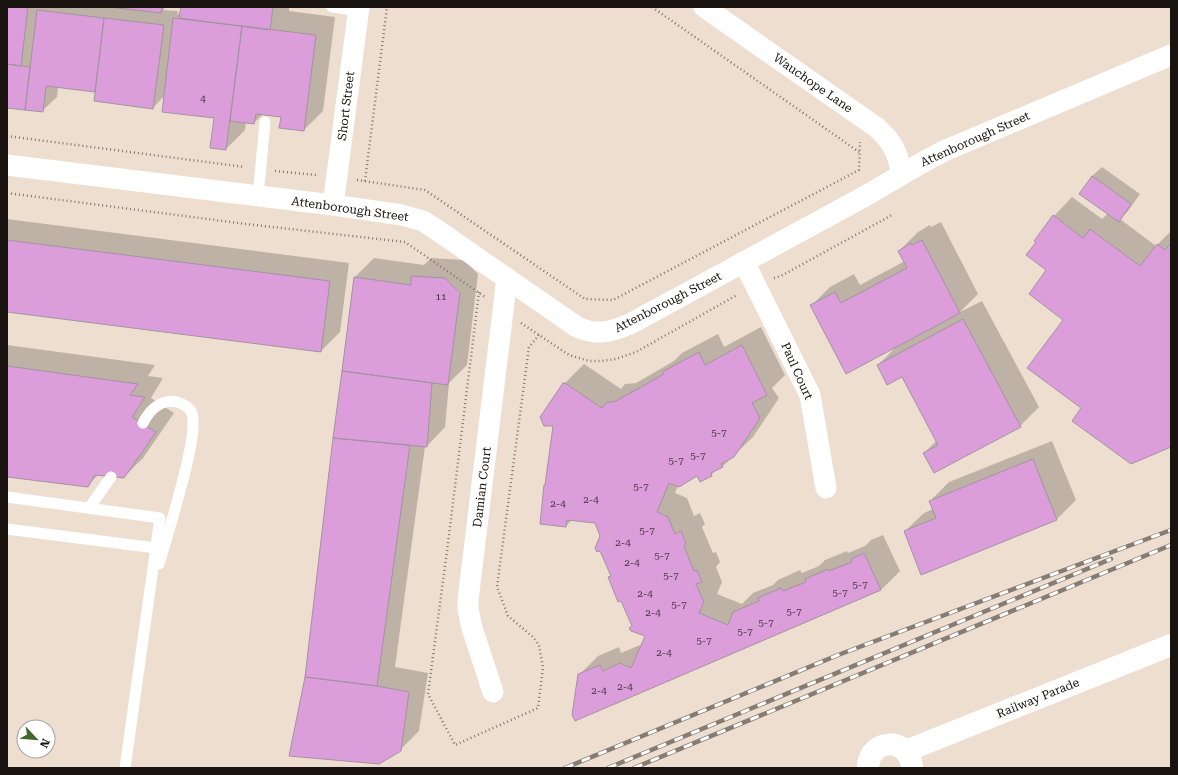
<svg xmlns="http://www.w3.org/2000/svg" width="1178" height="775" font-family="'Roboto Serif',serif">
  <rect width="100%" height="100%" fill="#eeded0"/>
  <path fill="#0003" d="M7 7H166L163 10 178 11 177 15 181 11 182 7H289V11L335 17 323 111 304 130 282 116 263 114 254 123 246 122 245 130 226 149 215 117 164 96 153 108 96 91 58 87 57 97 42 111 7 107Z
    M1102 167 1140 194 1128 211 1120 219 1156 246 1171 231V446L1083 408 1065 319 1037 242 1054 216 1072 197 1102 219 1108 213 1092 176Z
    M7 219 349 263 340 332 321 351 7 311Z
    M941 222 978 294 960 312 982 301 1039 407 1020 426 924 453 937 440 902 375 878 365 896 347 811 306 830 287 854 274 860 285 905 261 899 251 918 232 930 225 931 227Z
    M374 258 424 265 431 258 464 260 478 274 467 365 449 383 445 427 427 446H425L395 667 428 673 419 731 400 750 306 677 334 438 355 277Z
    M761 327 785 375 772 388 779 398 753 437 723 466 717 469 711 475H697L678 485 675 493 687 498 694 516 700 513 705 524 702 527 713 553 716 552 720 562 716 567 722 582 717 594 742 604 753 593 773 585 778 580 800 570 802 573 819 566 825 560 847 551 848 553 865 546 871 540 883 535 900 571 881 590 576 720 579 675 598 656 619 647 621 653 640 645 642 646 646 635 633 626 622 600 609 578 611 575 596 522 572 520 566 526 546 484 564 384 584 364 621 389 625 384 636 383 674 361 682 353 718 334 724 347Z
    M7 345 155 365 148 376 163 378 151 398 174 413 143 458 124 477 99 474 87 486 7 476Z
    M1052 441 1076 500 1057 519 922 574 905 531 924 513 933 509 930 501 949 482Z"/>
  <path fill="#dc9eda" stroke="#a293a1" d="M7 7H28L21 66 7 64Z
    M109 7H162L161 13Z
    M181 7H273L270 30 179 18Z
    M37 10 104 18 95 92 46 86 43 112 25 110Z
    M104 18 164 25 153 109 94 101Z
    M173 18 242 26 226 150 210 148 214 118 162 112Z
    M242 26 316 35 304 131 279 128 281 117 256 114 254 124 230 121Z
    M7 64 30 67 25 110 7 108Z
    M1092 176 1131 204 1119 222 1079 194Z
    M1053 215 1083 238 1090 229 1140 266 1157 244 1165 250 1171 243V447L1131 464 1072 421 1081 408 1027 368 1063 320 1029 294 1046 270 1026 255 1036 242 1034 241Z
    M7 240 330 281 321 352 7 312Z
    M922 240 960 313 846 374 810 305 835 292 841 303 907 268 898 251 911 243 912 245Z
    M411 276 445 278 460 293 448 385 342 371 354 277 411 285Z
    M963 319 1021 427 934 473 923 453 938 445 902 377 887 385 877 365Z
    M742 345 767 395 752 403 760 418 734 457 721 464 723 467 711 473 712 476 700 482 697 476 679 487 669 483 657 512 668 517 675 534 681 531 686 544 684 546 694 571 697 570 702 582 696 584 704 602 699 613 728 625 733 612 759 601 758 598 781 588 783 591 806 582 805 579 828 569 829 571 852 562 851 559 864 553 881 590 575 721 572 715 578 674 600 665 603 671 620 663 631 668 645 636 631 631 629 628 632 626 621 601 618 602 608 577 611 576 600 551 597 552 595 548 600 536 595 523 567 520 566 527 540 524 544 485H545L553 426H544L540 417 563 383H565L602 408 606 403 616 401 664 374 662 372 699 352 705 365Z
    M7 366 138 384 130 395 145 397 132 417 156 432 124 478 95 475 88 487 7 477Z
    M342 371 432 383 427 447 333 438Z
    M333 438 410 445 377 686 305 677Z
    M1033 459 1057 520 921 575 904 531 936 518 929 501Z
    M305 677 377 686 409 692 401 751 379 764 289 756Z"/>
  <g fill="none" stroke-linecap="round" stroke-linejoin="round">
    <path stroke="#81776e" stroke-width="2.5" stroke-dasharray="1 3" stroke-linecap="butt" d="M652 7 859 152
      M7 136 245 167
      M275 171 316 175
      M357 180 425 190 585 299 613 300 859 170 860 142
      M365 181 387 7
      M7 193 246 224 405 242 485 297
      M774 278 781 276 892 215
      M479 292 447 551 428 694 455 745 538 708 543 668 539 645 533 637 508 616 497 587 529 347 539 335
      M521 323 569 355 589 361H601L616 359 636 352 737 295"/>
    <path stroke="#fff" stroke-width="11" d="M332 7 358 11
      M258 196 265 122
      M143 423C151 407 166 395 184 405 190 408 193 412 193 419 194 438 188 458 184 476 176 506 168 535 159 564
      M7 497 160 518 125 768
      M89 508 111 477
      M7 529 156 548"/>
    <path stroke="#fff" stroke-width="21" d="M704 7 876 127C894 143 897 152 902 174
      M7 165 333 205 402 215 423 221 434 228 577 327C597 336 610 332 630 324L858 200C887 184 914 166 944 151L1171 55
      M333 205 359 7
      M744 262 810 395 826 488
      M493 692 472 628 468 609V600L507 278"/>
    <path stroke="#fff" stroke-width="22" d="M906 751 1171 645
      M868 768C869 737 910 736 912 768"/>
    <defs>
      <path id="rail" d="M565 768 838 655 1171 530
        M608 768 1111 559
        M634 768 1171 545"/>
    </defs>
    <use href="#rail" stroke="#877c72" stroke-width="4.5"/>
    <use href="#rail" stroke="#fff" stroke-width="3" stroke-dasharray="9" stroke-linecap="butt"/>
  </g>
  <g text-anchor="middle" stroke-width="3" stroke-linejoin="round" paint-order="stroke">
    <g font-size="10" fill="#493641">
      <text x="203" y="102">4</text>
      <text x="441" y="300">11</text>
      <text x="719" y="436">5-7</text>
      <text x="698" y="459">5-7</text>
      <text x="676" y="464">5-7</text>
      <text x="641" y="490">5-7</text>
      <text x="591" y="503">2-4</text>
      <text x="558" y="507">2-4</text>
      <text x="647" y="534">5-7</text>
      <text x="623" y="546">2-4</text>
      <text x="662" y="559">5-7</text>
      <text x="632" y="566">2-4</text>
      <text x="671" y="579">5-7</text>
      <text x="860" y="588">5-7</text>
      <text x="840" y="596">5-7</text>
      <text x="645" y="597">2-4</text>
      <text x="679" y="608">5-7</text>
      <text x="794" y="615">5-7</text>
      <text x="653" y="616">2-4</text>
      <text x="766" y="626">5-7</text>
      <text x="745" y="635">5-7</text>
      <text x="704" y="644">5-7</text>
      <text x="664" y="656">2-4</text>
      <text x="625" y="690">2-4</text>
      <text x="599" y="694">2-4</text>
    </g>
    <g font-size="12" fill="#18130e" stroke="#fff">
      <text transform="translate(813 83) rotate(35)" y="4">Wauchope Lane</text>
      <text transform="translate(346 106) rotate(-83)" y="4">Short Street</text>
      <text transform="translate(975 139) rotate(-24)" y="4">Attenborough Street</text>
      <text transform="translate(350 209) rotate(8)" y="4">Attenborough Street</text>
      <text transform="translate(668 302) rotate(-27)" y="4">Attenborough Street</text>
      <text transform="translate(797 371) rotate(66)" y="4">Paul Court</text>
      <text transform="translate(482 487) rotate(-83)" y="4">Damian Court</text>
      <text transform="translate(1038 698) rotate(-22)" y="4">Railway Parade</text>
    </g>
  </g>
  <rect width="1178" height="775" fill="none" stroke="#18130e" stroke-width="16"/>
  <g transform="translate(36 739) rotate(116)"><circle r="19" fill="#ffffff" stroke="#a3a19f"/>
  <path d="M0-3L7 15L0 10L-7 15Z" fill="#3e6926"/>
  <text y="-6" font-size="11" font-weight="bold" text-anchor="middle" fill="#18130e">N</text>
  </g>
</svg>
